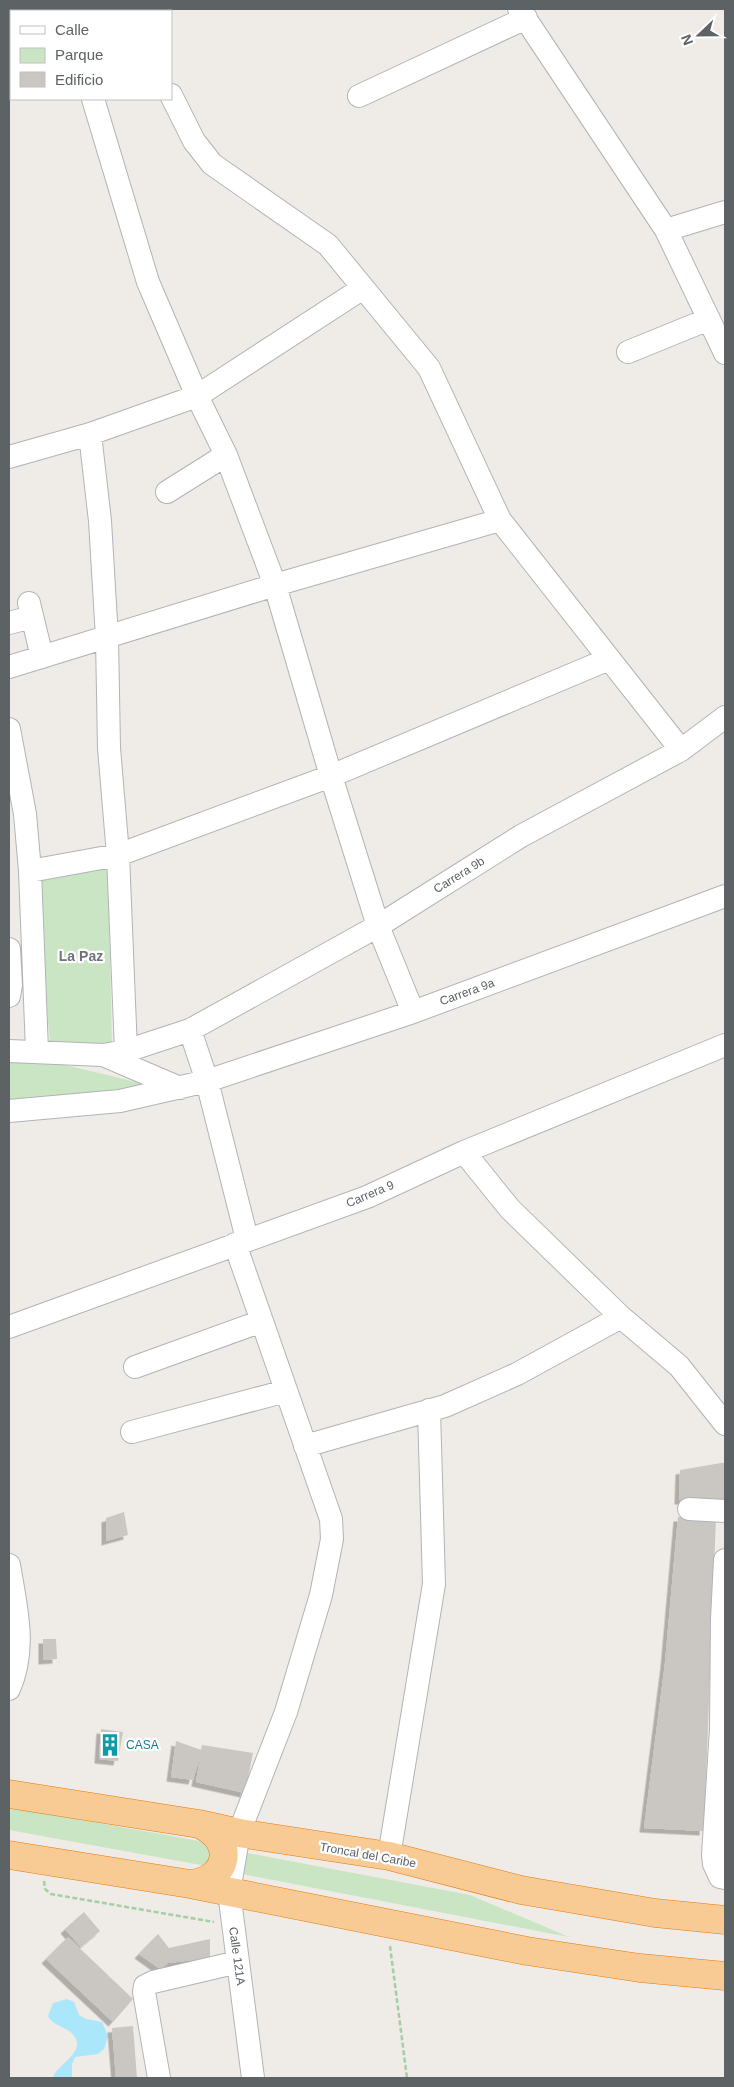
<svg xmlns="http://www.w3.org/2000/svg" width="734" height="2087" font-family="Helvetica,sans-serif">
  <defs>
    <filter id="shadow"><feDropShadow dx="-4.5" dy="4.5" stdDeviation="0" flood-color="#0004"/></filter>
  </defs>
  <rect width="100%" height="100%" fill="#efebe6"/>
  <path fill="#cae5c4" d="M108 866 112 1045 50 1041 34 877Z
    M9 1058H36L153 1086 9 1103Z
    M9 1807 205 1842 214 1853 206 1865H201L9 1830Z
    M247 1853 470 1895 569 1937 247 1875 243 1874Z"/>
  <path fill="#aae7fb" d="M67 1999 74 2002 79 2015 86 2019 102 2022 108 2036 104 2049 98 2054 75 2057 72 2064V2078H53C56 2065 85 2054 75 2037 68 2026 53 2027 48 2016L53 2003Z"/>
  <path fill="#cac6c2" filter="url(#shadow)" d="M721 1463H725V1502L679 1500 680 1470Z
    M124 1512 128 1535 106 1541V1518Z
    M678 1517H716L704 1831 644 1828 665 1663Z
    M43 1639H56L57 1659 43 1660Z
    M101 1729 123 1732 118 1761 99 1759Z
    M176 1741 201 1750 202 1745 253 1753 245 1793 196 1782 201 1752 193 1780 171 1777Z
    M84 1912 100 1931 81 1947 65 1929Z
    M158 1934 169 1948 210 1939V1958L168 1963 160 1969 139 1954Z
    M68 1937 133 1999 113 2022 46 1959Z
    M133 2026 137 2078H116L112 2028Z"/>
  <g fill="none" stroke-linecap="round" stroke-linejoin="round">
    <defs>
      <path id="minor" d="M67 9 68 11
        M519 9 666 230 725 353
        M131 11 134 9
        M9 52 11 51
        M171 95 194 141 212 164 328 245 429 368 500 520 681 750
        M359 96 526 18
        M93 99 148 282 197 396 226 455 275 585 331 776 378 926 413 1012
        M666 230 725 212
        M628 352 709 319
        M90 434 100 521 107 638 109 748 118 855 126 1051
        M9 457 90 434 197 396 363 288
        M167 492 226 455
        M29 603 42 657
        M9 623 32 617
        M9 667 275 585 500 520
        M9 729 25 814 30 871 37 1051
        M30 871 118 855 331 776 609 659
        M9 949 11 985 9 996
        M190 1030 207 1081 247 1239
        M9 1051 103 1055 126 1051 190 1030 378 926 521 836 681 750 725 717
        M103 1055 180 1088
        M9 1111 120 1101 207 1081 413 1012 725 896
        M464 1152 510 1209 621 1317 679 1366 725 1424
        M235 1244 331 1519 332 1539 321 1595 286 1712 239 1833 229 1892 253 2078
        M9 1327 367 1197 464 1152 725 1045
        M135 1367 262 1321
        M132 1432 286 1391
        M305 1446 445 1406 517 1374 621 1317
        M689 1509 725 1511
        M725 1560 722 1619 721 1729 713 1855 714 1864 720 1877 725 1878
        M9 1565C16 1607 27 1649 9 1689
        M389 1856 434 1584 429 1410
        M159 2078 144 1992 145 1986 153 1982 238 1962"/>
      <path id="highway" d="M9 1794 199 1824 239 1833 389 1856 521 1890 655 1913 725 1920
        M9 1855 190 1884 527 1951 640 1968 725 1976
        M190 1884C230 1880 236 1840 199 1824"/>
    </defs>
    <use href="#minor" stroke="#b1b4b7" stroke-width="24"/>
    <use href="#highway" stroke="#e8780c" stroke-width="29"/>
    <path stroke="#a3cfa6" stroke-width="2.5" stroke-dasharray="5 2.5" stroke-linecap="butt" d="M44 1881 45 1889 51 1894 214 1922
      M390 1946 407 2078"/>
    <use href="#minor" stroke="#fff" stroke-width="22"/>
    <use href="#highway" stroke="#f8cb94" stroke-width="28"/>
  </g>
  <defs>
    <symbol id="building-bare" viewBox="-9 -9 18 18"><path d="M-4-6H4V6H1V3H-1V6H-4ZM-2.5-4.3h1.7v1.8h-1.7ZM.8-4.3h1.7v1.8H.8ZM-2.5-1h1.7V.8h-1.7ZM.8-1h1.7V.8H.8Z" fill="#0f9aa8" stroke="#fff" stroke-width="2.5" paint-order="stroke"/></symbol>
  </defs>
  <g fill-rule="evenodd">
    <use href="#building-bare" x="94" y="1729" width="32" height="32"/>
  </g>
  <g text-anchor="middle" stroke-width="4.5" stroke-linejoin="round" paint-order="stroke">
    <g font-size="12" fill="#5d6265" stroke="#fff">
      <text transform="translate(459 875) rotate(-32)" y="4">Carrera 9b</text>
      <text transform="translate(467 992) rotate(-20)" y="4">Carrera 9a</text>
      <text transform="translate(370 1194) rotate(-23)" y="4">Carrera 9</text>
      <text transform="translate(368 1855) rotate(10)" y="4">Troncal del Caribe</text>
      <text transform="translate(237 1956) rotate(82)" y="4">Calle 121A</text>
    </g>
    <g font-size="12" fill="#0d838f" stroke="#fff" text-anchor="start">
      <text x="126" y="1749">CASA</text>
    </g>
    <g font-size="14" font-weight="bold" fill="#6e7477" stroke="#fff">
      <text x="81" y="961">La Paz</text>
    </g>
  </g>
  <rect width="734" height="2087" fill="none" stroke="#5d6265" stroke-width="20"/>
  <rect x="10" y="10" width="162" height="90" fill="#ffffff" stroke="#bec0c1"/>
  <rect x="20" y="26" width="25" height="8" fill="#ffffff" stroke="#bec0c1"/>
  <text x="55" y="35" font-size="15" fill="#5d6265">Calle</text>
  <rect x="20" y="48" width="25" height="15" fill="#cae5c4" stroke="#bec0c1"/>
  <text x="55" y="60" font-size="15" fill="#5d6265">Parque</text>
  <rect x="20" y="72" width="25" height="15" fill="#cac6c2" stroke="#bec0c1"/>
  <text x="55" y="85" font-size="15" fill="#5d6265">Edificio</text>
  <g transform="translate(699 35) rotate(248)" stroke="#ffffff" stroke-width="4" paint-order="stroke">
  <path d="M0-4L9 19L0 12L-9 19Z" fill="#5d6265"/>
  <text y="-8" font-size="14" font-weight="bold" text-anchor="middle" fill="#5d6265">N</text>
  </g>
</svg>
